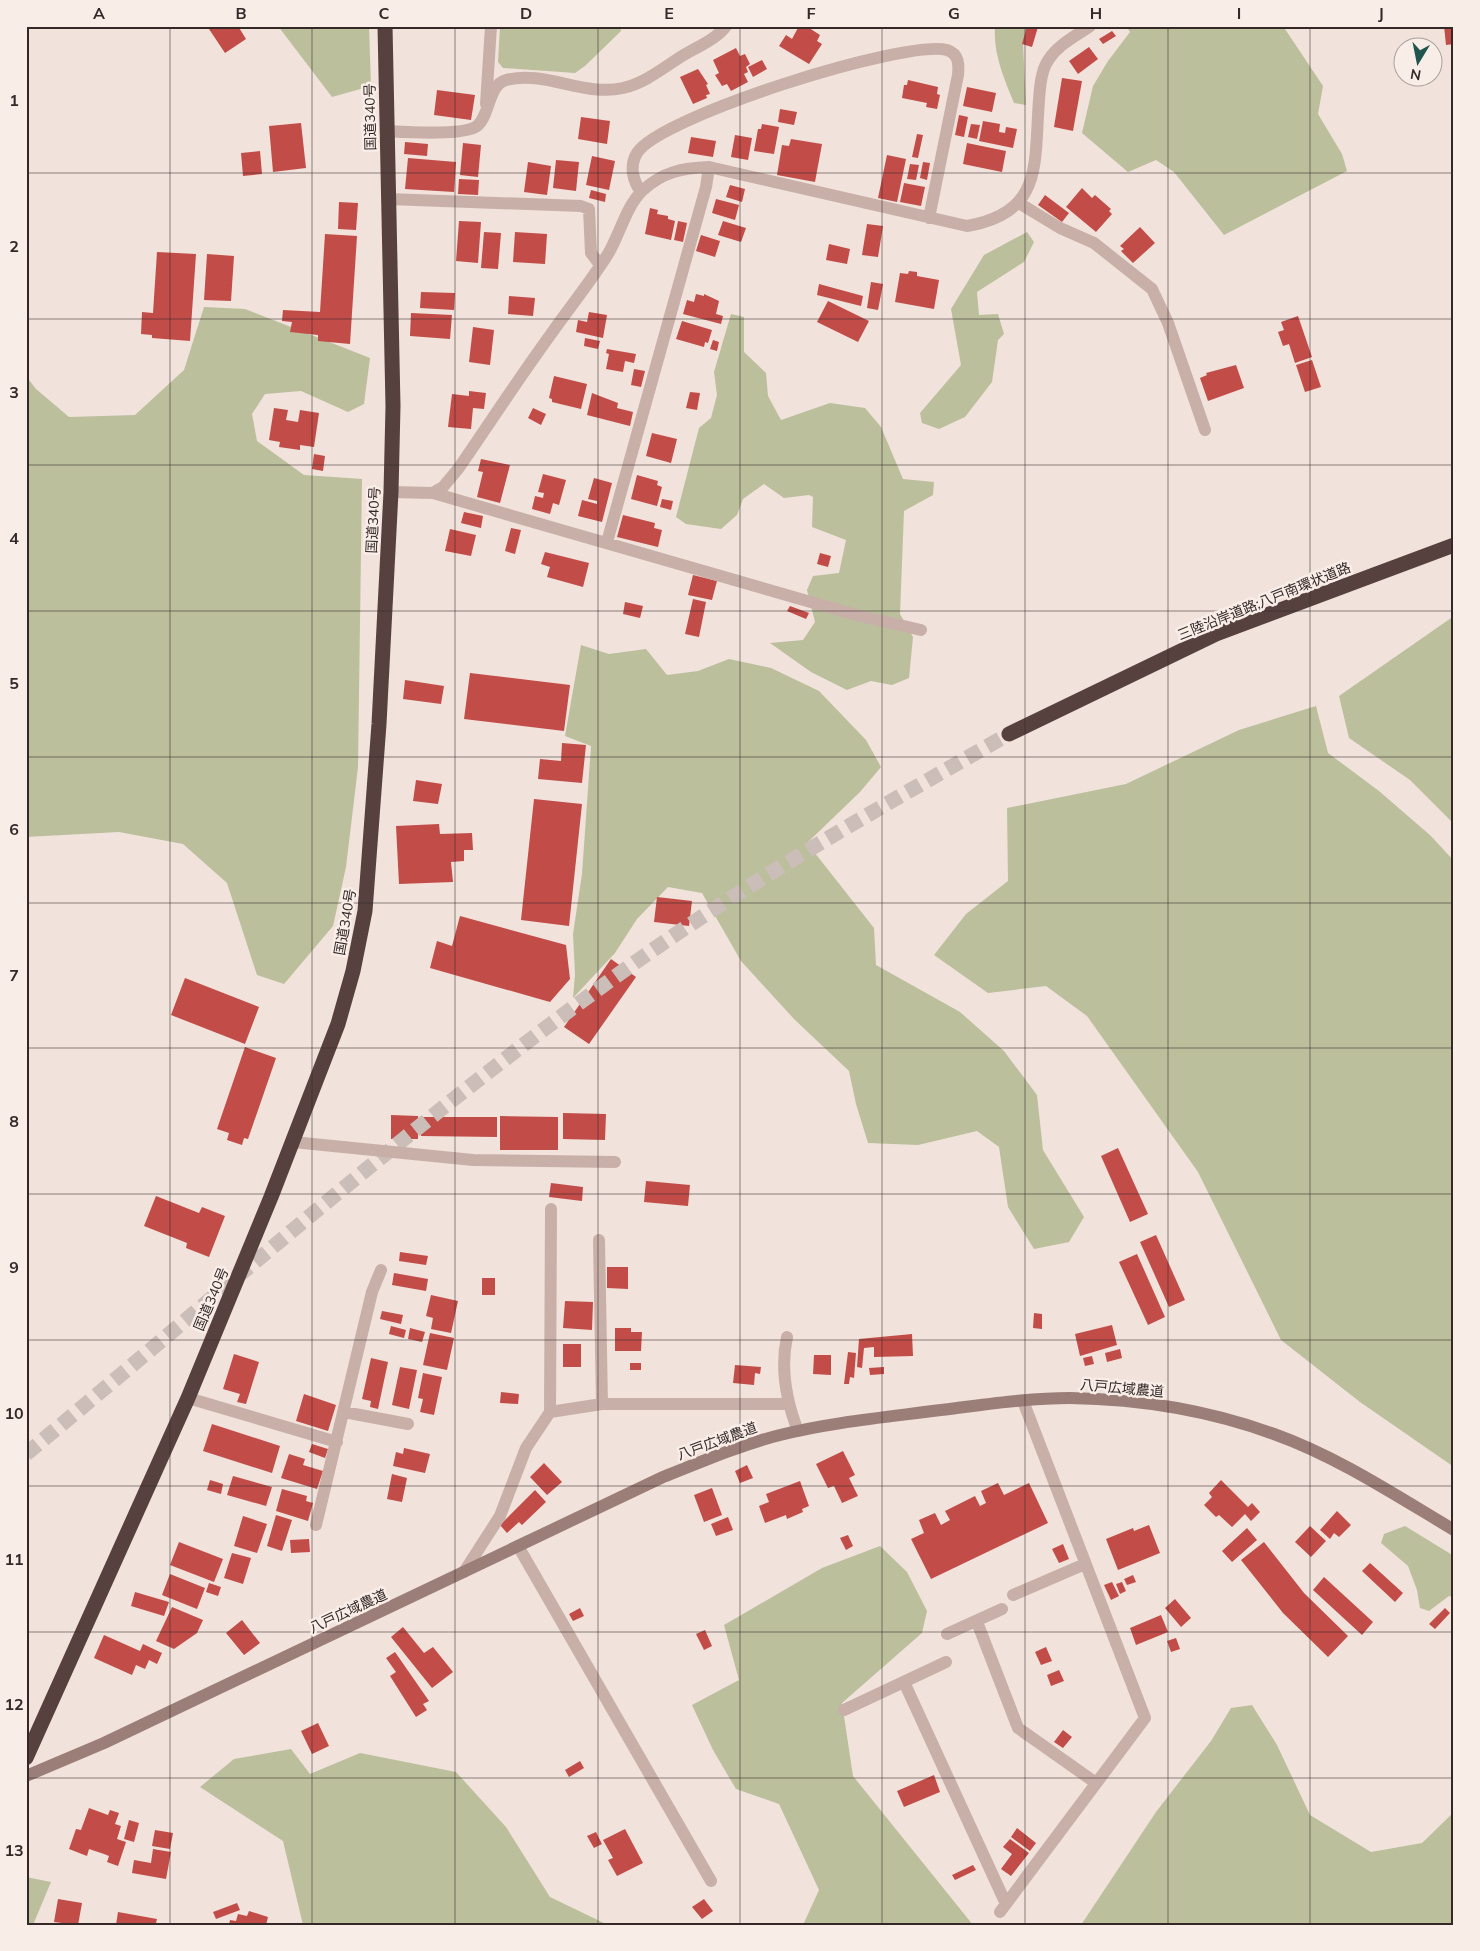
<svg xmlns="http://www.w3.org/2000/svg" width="1480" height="1951" font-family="Mulish,'Noto Sans JP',sans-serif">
  <rect width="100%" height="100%" fill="#f1e2db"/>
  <path fill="#bbbf9c" d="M278 26H369L371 86 332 97Z
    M500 26H620L621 31 585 66 575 73 503 68 498 62Z
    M995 26H1027L1023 44 1026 105 1014 103C1004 78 993 54 995 26Z
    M1126 26H1283L1323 86 1318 114 1342 154 1347 171 1224 235 1174 172 1156 160 1128 172 1082 133 1093 86 1108 61 1130 32Z
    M1027 232 1034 242 1024 262 977 292 979 315 998 314 1004 334 998 340 992 382 965 417 939 429 922 423 920 413 961 365 951 309 984 255Z
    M204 307 245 309 370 358 364 404 348 412 301 391 265 394 252 414 257 441 304 475 362 479 358 767 346 867 333 926 284 984 257 975 227 883 183 844 119 832 26 837V376L36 389 69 417 135 415 184 370Z
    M731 314 744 317V352L766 373 768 396 781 420 830 403 865 408 881 427 903 479 934 482 933 495 904 511 900 614 913 637 909 678 892 685 871 681 847 690 811 672 770 643 803 640 815 622 807 590 813 576 839 573 846 540 812 527 813 497 809 495 784 498 764 484 743 499 737 515 721 529 686 524 676 517 699 428 711 418 717 395 714 372Z
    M1454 616V824L1410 780 1349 738 1339 696Z
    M581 645 609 654 646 649 667 675 698 671 729 659 771 668 819 691 866 740 881 767 860 792 807 843 874 928 876 965 960 1012 1004 1051 1037 1095 1043 1150 1084 1217 1069 1242 1034 1249 1008 1207 999 1147 977 1131 918 1145 868 1143 856 1104 849 1071 794 1019 741 961 702 893 668 887 637 919 615 953 573 998 575 974 573 934 582 874 591 746 565 736Z
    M1316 706 1328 753 1379 791 1431 836 1454 861V1467L1360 1402 1281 1340 1198 1172 1087 1016 1046 986 988 993 934 955 966 914 1008 881 1007 808 1126 784 1239 730Z
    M1405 1526 1454 1556V1597L1449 1596 1429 1611 1420 1608 1417 1590 1408 1566 1381 1543 1384 1534Z
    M880 1546 907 1572 927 1611 922 1633 842 1703 853 1776 973 1925H803L819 1890 779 1804 736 1789 713 1750 692 1705 739 1680 724 1625 822 1568Z
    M1252 1705 1277 1745 1310 1815 1371 1852 1422 1843 1454 1812V1925H1081L1156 1812 1211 1741 1231 1708Z
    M291 1749 310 1774 360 1753 456 1772 506 1827 550 1897 608 1925H303L283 1841 200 1787 234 1759Z
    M26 1877 51 1882 33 1925H26Z"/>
  <path fill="#c24c48" d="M207 26H238L246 39 225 53Z
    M799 26H806L820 35 817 41 822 44 809 64 779 46 786 35 792 39Z
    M1027 26 1038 27 1032 47 1022 44Z
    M1444 26H1454V44L1446 45Z
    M1112 31 1116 36 1103 44 1099 39Z
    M1089 47 1098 59 1078 74 1069 61Z
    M736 48 740 56 745 54 750 64 746 67 748 72 744 74 748 82 731 91 727 84 722 86 715 75 719 73 713 60Z
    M762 60 767 69 753 77 748 67Z
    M698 69 708 84 706 85 710 94 706 95 707 98 693 104 680 77Z
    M1062 78 1082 81 1073 131 1054 127Z
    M908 80 938 87 937 94 940 95 937 109 926 107 927 103 902 98 904 85H907Z
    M967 87 996 93 992 112 963 106Z
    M437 90 475 95 471 120 434 115Z
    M780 109 797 112 794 125 778 122Z
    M959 115 968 117 964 137 955 135Z
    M581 117 610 121 607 144 578 139Z
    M983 121 1000 124 999 132 1005 133 1006 127 1017 129 1013 148 979 141Z
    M301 123 306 168 273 172 269 126Z
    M762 124 779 127 774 154 754 151 758 129H761Z
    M971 124 980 125 977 139 968 137Z
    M917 134 923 135 918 158 912 157Z
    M735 135 752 138 748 160 731 157Z
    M691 137 716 141 713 157 688 153Z
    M791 139 822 144 815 182 777 175 782 145 789 146Z
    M405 142 428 144 427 156 404 154Z
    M463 143 481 145 478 177 460 175Z
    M967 143 1006 151 1002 172 963 164Z
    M260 151 262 174 243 176 241 153Z
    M887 155 906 159 897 202 878 198Z
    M592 156 615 161 609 190 586 185Z
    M408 158 456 162 454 192 405 189Z
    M556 160 579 162 576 191 553 188Z
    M528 162 551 166 547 195 524 192Z
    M923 162 930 163 927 180 920 178Z
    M910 164 919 165 916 180 907 179Z
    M459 179 479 180 478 195 458 194Z
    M904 183 925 187 921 206 900 202Z
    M730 185 745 189 742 202 726 197Z
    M1082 188 1092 198 1095 195 1111 209 1109 211 1112 214 1096 232 1066 207Z
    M591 190 606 194 605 202 589 198Z
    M1045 195 1069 213 1062 222 1038 205Z
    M716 199 739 205 735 220 712 213Z
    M339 202 358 203 356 230 338 229Z
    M650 208 658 210 657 214 668 216V219L675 221 671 240 645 234Z
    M459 221 481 222 478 263 456 261Z
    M678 221 687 223 683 242 674 240Z
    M723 221 746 228 741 242 718 235Z
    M867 224 883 226 878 257 862 255Z
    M1140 227 1155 243 1133 263 1121 251 1124 249 1120 246Z
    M484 232 501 233 498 269 481 268Z
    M515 232 547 234 545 264 513 262Z
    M325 234 357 236 350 344 318 341V335L290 332 292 322 282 321 283 310 320 312Z
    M701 235 720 241 715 257 696 251Z
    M829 244 850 249 847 264 826 260Z
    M157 252 196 254 190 341 152 338V335L141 334 142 312 153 313Z
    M207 254 234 256 231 301 204 300Z
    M909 271 917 272V276L939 280 934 309 895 302 900 273 908 274Z
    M871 282 883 284 878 310 867 308Z
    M819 284 863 296 861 306 817 295Z
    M421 292 455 293 454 310 420 308Z
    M696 294 704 296V294L719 301 716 314 723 316 721 324 683 314 687 300 694 302Z
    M509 296 535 298 533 316 508 314Z
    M828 301 869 321 858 342 817 322Z
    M589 312 607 315 603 338 576 332 578 320 587 322Z
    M411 313 452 315 450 339 410 336Z
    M1298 316 1312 357 1295 363 1289 344 1283 346 1278 332 1284 330 1281 322Z
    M682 321 712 330 708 343 705 342 704 347 676 339Z
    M473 327 494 330 490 365 469 362Z
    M585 338 600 341 598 349 584 346Z
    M713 340 719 342 717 351 710 349Z
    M607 349 636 354 634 363 625 361 623 372 606 369 609 354 606 353Z
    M1312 360 1321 387 1305 392 1296 365Z
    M1236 365 1244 388 1208 401 1200 378 1207 375 1206 373Z
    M634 369 645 371 641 387 631 385Z
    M554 376 587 384 581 409 552 402V399L549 398Z
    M469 391 486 393 484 409 473 408 471 429 448 427 452 394 469 396Z
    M690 392 700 393 697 410 686 408Z
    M592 393 618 403 617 408 633 412 630 426 587 415Z
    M274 408 288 410 286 420 298 422 300 410 319 413 314 447 300 445V450L279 447 280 442 269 440Z
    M533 408 546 414 541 425 528 418Z
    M652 433 677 439 671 463 646 456Z
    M314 454 325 456 323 471 312 469Z
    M481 459 510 465 500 503 477 497 483 472 478 471Z
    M543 474 566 480 559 505 553 503 550 514 532 509 535 496 543 498 544 493 538 492Z
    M637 475 658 481 657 485 662 487 657 506 631 499Z
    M594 478 612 483 602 522 578 516 582 500 597 504V501L588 499Z
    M662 499 673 501 671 510 660 507Z
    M464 512 483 516 481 528 461 523Z
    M623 515 655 523 654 528 662 530 658 547 617 537Z
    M511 528 521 530 515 554 505 551Z
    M450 529 476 535 471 556 445 551Z
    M545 552 589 563 583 587 547 577 550 567 541 564Z
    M820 553 831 556 828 567 817 564Z
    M693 575 717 581 712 600 688 595Z
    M693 599 706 602 699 637 685 634Z
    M625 602 643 606 640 618 623 614Z
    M790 606 809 613 806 619 787 611Z
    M470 673 570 685 564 731 464 719Z
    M405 680 444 686 441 704 403 699Z
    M562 743 586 745 582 783 538 779 540 759 561 761Z
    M416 780 442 784 438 804 413 801Z
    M534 799 582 804 569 926 521 920Z
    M439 824 440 834 472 833 473 850H464V861L451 862 453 882 399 884 396 826Z
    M657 897 692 901 689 926 654 922Z
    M460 916 566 945 570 979 550 1002 430 968 437 941 452 946Z
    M611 959 636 977 589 1044 564 1027Z
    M185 978 259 1007 245 1044 171 1015Z
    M245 1047 276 1058 248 1139 244 1138 242 1145 227 1140 229 1133 217 1129Z
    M563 1113 606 1114 605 1140 563 1139Z
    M391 1115 418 1116V1139H391Z
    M500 1116 558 1117V1150H500Z
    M421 1117H497V1137L421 1136Z
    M1118 1148 1148 1214 1130 1222 1101 1156Z
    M646 1181 690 1185 688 1206 644 1202Z
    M551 1183 583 1187 582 1201 549 1197Z
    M156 1196 199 1213 202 1207 225 1216 209 1257 186 1248 187 1243 144 1226Z
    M1156 1235 1185 1300 1169 1307 1140 1242Z
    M400 1252 428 1256 426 1265 399 1261Z
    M1137 1254 1165 1317 1148 1325 1119 1262Z
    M607 1267H628V1289L607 1288Z
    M394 1273 428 1279 426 1291 392 1285Z
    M482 1278H495V1295H482Z
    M431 1295 458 1301 451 1333 431 1329 433 1318 426 1316Z
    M565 1301 593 1302 592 1330 563 1328Z
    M382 1311 403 1315 401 1324 380 1319Z
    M1034 1313 1042 1314V1329L1033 1328Z
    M1112 1325 1117 1345 1080 1356 1075 1334Z
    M391 1326 406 1330 404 1338 389 1334Z
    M410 1328 425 1332 422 1342 408 1339Z
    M615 1328H631V1332H642L641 1351H615Z
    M430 1333 454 1338 447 1370 423 1365Z
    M912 1334 913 1356 874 1357V1347L864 1348 862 1368 857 1367 859 1339Z
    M563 1344H581V1367H563Z
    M1120 1349 1122 1358 1107 1362 1105 1353Z
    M848 1352 856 1353 854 1378 850 1377 849 1384H844Z
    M234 1354 259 1362 246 1404 237 1402 240 1394 223 1389Z
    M814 1355H831V1375L813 1374Z
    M1092 1356 1094 1364 1085 1366 1083 1358Z
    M371 1358 388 1362 378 1409 370 1407 371 1401 362 1399Z
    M630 1363H641V1370H630Z
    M735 1365 761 1367 760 1374 755 1373 754 1385 733 1383Z
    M400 1367 417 1370 409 1409 392 1405Z
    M884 1367V1374L870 1375 869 1368Z
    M423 1373 442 1377 434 1415 420 1412 423 1399 418 1398Z
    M501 1392 519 1394 518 1404 500 1403Z
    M304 1394 336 1405 328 1431 296 1421Z
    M212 1424 280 1446 272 1473 203 1451Z
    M312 1444 328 1449 325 1458 309 1452Z
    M404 1448 430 1454 425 1473 393 1466 396 1452 403 1454Z
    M843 1451 855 1475 849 1478 858 1496 842 1503 834 1486 828 1488 816 1464Z
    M289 1454 305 1459 303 1465 323 1471 317 1489 281 1478Z
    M544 1463 562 1482 547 1495 530 1477Z
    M747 1465 753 1478 740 1483 735 1471Z
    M392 1474 407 1478 402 1502 387 1499Z
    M233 1476 272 1487 266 1506 227 1495Z
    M210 1480 223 1484 221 1494 207 1490Z
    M1221 1480 1248 1507 1252 1503 1260 1512 1251 1521 1245 1514 1232 1527 1219 1515 1216 1517 1204 1505 1212 1497 1209 1493Z
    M800 1481 809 1506 802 1509 803 1512 787 1519 786 1515 765 1523 759 1506 769 1502 766 1494Z
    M998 1483 1004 1495 1029 1483 1048 1523 931 1579 911 1539 924 1533 919 1520 935 1513 941 1525 950 1520 945 1511 975 1496 980 1506 986 1503 981 1491Z
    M712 1488 722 1515 704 1522 694 1495Z
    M282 1489 307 1496 306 1501 313 1503 308 1521 276 1511Z
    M535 1490 546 1502 522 1525 519 1522 507 1533 500 1525Z
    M1337 1511 1351 1525 1339 1537 1334 1533 1330 1539 1320 1530Z
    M276 1515 292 1520 282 1551 267 1546Z
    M243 1516 267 1524 257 1553 234 1546Z
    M728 1517 733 1530 716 1536 711 1524Z
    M1149 1525 1160 1553 1118 1570 1106 1539 1133 1528 1134 1531Z
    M1310 1526 1326 1541 1311 1557 1295 1542Z
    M1247 1528 1257 1540 1232 1562 1222 1551Z
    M848 1535 853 1546 846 1550 840 1538Z
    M309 1539 310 1552 291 1553 290 1540Z
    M179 1542 223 1559 214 1582 170 1565Z
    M1264 1542 1304 1593 1348 1636 1328 1657 1283 1613 1241 1560Z
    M1063 1544 1069 1559 1059 1563 1052 1549Z
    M232 1553 251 1558 243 1584 224 1578Z
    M1370 1563 1403 1593 1395 1602 1362 1571Z
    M170 1574 205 1588 197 1609 162 1595Z
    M1133 1575 1136 1582 1127 1585 1124 1579Z
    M1324 1577 1373 1622 1362 1635 1313 1590Z
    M1112 1582 1119 1596 1111 1600 1104 1585Z
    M1122 1582 1126 1591 1120 1594 1116 1584Z
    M209 1583 221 1587 218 1596 206 1592Z
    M135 1592 169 1602 164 1616 131 1606Z
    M1175 1599 1191 1618 1181 1627 1165 1608Z
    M172 1607 203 1620 197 1633 174 1649 156 1641Z
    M580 1608 584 1616 573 1621 569 1614Z
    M1445 1608 1450 1613 1435 1629 1429 1624Z
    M1161 1615 1168 1632 1136 1645 1130 1628Z
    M242 1620 260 1643 244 1655 226 1633Z
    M403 1627 424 1653 433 1647 453 1672 432 1688 391 1637Z
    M705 1630 712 1646 704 1650 696 1634Z
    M104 1635 140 1651 143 1644 162 1653 157 1664 149 1660 145 1669 136 1665 132 1675 94 1658Z
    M1176 1638 1180 1649 1171 1652 1167 1641Z
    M1046 1647 1052 1661 1041 1665 1035 1652Z
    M395 1652 429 1701 423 1704 427 1710 416 1717 390 1676 396 1672 386 1658Z
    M1059 1670 1064 1681 1051 1686 1047 1675Z
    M318 1723 329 1746 312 1754 301 1731Z
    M1063 1730 1072 1737 1063 1748 1054 1742Z
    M580 1761 584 1768 569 1777 565 1770Z
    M934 1775 940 1792 904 1807 897 1791Z
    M89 1808 108 1815 110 1810 119 1813 115 1824 121 1826 117 1839 126 1842 118 1866 107 1862 109 1856 104 1854 89 1849 87 1856 69 1849 76 1829 81 1830Z
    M129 1820 139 1823 134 1842 124 1839Z
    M1017 1828 1036 1843 1030 1851 1011 1837Z
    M625 1829 643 1863 617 1876 608 1860 613 1858 603 1840Z
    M155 1830 173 1833 170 1849 152 1846Z
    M596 1832 602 1844 594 1848 587 1836Z
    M1010 1839 1029 1853 1011 1876 1001 1869 1012 1854 1003 1847Z
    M153 1849 171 1852 166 1879 132 1873 134 1860 151 1863Z
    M973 1865 976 1870 955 1880 952 1875Z
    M58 1899 82 1903 78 1925 54 1922Z
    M704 1899 713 1911 702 1919 692 1907Z
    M237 1903 240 1910 216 1919 213 1912Z
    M249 1911 268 1917 266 1925H229L230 1920 236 1921 238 1914 247 1916Z
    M118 1912 157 1919 156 1923 160 1925H116Z"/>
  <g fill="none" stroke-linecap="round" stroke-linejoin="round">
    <path stroke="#cbbdb7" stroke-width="15" stroke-dasharray="15 8" stroke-linecap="butt" d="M26 1454C230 1285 430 1107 647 954 763 873 886 804 1009 734"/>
    <path stroke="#c8b0a8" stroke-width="12" d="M486 104 491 26
      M387 131C405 132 464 136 477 126 490 116 488 85 506 80 545 70 584 97 623 88 645 83 663 68 682 56 695 48 717 39 726 26
      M641 192C633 181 629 166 637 153 658 117 905 39 947 50 959 54 959 64 958 75L929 218
      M388 199 581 206 589 209 591 253 600 265
      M1019 203 1060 228 1094 243 1152 289 1168 323 1205 430
      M391 492 433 493 856 615 921 630
      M433 493 443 487 458 469C489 424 519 378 551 334 570 307 591 281 608 254 620 234 626 206 643 190 663 172 682 168 709 167L967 226C1044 213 1034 163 1039 100 1040 87 1041 70 1049 59 1059 44 1076 36 1090 26
      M607 542 706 187 709 167
      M293 1142 473 1160 615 1162
      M599 1240 602 1404
      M787 1337C780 1369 786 1400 798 1431
      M188 1398 337 1442
      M344 1412 408 1424
      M550 1412 602 1404H788
      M316 1525 372 1292 381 1270
      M518 1546 711 1881
      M464 1572 500 1516 526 1448 550 1412 551 1209
      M1013 1595 1085 1564
      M977 1622 1018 1728 1096 1783
      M947 1634 1002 1609
      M904 1682 1006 1904
      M844 1710 946 1662
      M1000 1912 1145 1718 1023 1401"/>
    <path stroke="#9c7e79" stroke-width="12" d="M26 1776 104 1743 663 1477C701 1462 740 1445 780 1435 832 1422 888 1417 941 1410 983 1405 1027 1398 1070 1398 1139 1399 1208 1410 1274 1434 1338 1457 1395 1495 1454 1530"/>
    <path stroke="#56413f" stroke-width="15" d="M1009 734 1216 634 1454 545
      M26 1758 188 1398 271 1197 338 1024 353 971 365 911 379 724 391 492 393 406 385 26"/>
  </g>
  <path fill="none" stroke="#352928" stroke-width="1" stroke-opacity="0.55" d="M170 26V1925M312 26V1925M455 26V1925M598 26V1925M740 26V1925M882 26V1925M1025 26V1925M1168 26V1925M1310 26V1925M26 173H1454M26 319H1454M26 465H1454M26 611H1454M26 757H1454M26 903H1454M26 1048H1454M26 1194H1454M26 1340H1454M26 1486H1454M26 1632H1454M26 1778H1454"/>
  <g text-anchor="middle" stroke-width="5" stroke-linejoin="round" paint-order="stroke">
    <g font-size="14" fill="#352928" stroke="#f9ede7">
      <text transform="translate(370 117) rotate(-91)" y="5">国道340号</text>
      <text transform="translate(373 520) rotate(-87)" y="5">国道340号</text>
      <text transform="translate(1264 601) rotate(-22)" y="5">三陸沿岸道路;八戸南環状道路</text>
      <text transform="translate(345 922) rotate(-80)" y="5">国道340号</text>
      <text transform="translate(211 1299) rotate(-67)" y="5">国道340号</text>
      <text transform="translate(1122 1388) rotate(5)" y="5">八戸広域農道</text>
      <text transform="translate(717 1441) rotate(-20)" y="5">八戸広域農道</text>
      <text transform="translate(348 1611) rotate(-25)" y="5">八戸広域農道</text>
    </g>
  </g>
  <rect width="1480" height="1951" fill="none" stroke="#f9ede7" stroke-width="55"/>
  <g transform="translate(1418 62) rotate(190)"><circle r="24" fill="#f9ede7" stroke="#ab9f9b"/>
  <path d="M0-4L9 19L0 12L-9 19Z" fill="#1f554d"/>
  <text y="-8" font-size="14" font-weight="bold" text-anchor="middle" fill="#352928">N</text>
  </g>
  <rect x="28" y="28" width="1424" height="1896" fill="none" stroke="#352928" stroke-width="2"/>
  <g font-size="16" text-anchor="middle" font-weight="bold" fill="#352928">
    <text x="99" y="19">A</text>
    <text x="241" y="19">B</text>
    <text x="384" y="19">C</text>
    <text x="526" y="19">D</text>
    <text x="669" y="19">E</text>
    <text x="811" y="19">F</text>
    <text x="954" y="19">G</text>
    <text x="1096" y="19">H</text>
    <text x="1239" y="19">I</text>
    <text x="1381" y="19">J</text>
    <text x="14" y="106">1</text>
    <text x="14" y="252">2</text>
    <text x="14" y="398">3</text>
    <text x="14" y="544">4</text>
    <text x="14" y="689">5</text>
    <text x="14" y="835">6</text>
    <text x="14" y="981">7</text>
    <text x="14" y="1127">8</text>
    <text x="14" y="1273">9</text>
    <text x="14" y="1419">10</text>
    <text x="14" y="1565">11</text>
    <text x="14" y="1710">12</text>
    <text x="14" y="1856">13</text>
  </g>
</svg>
